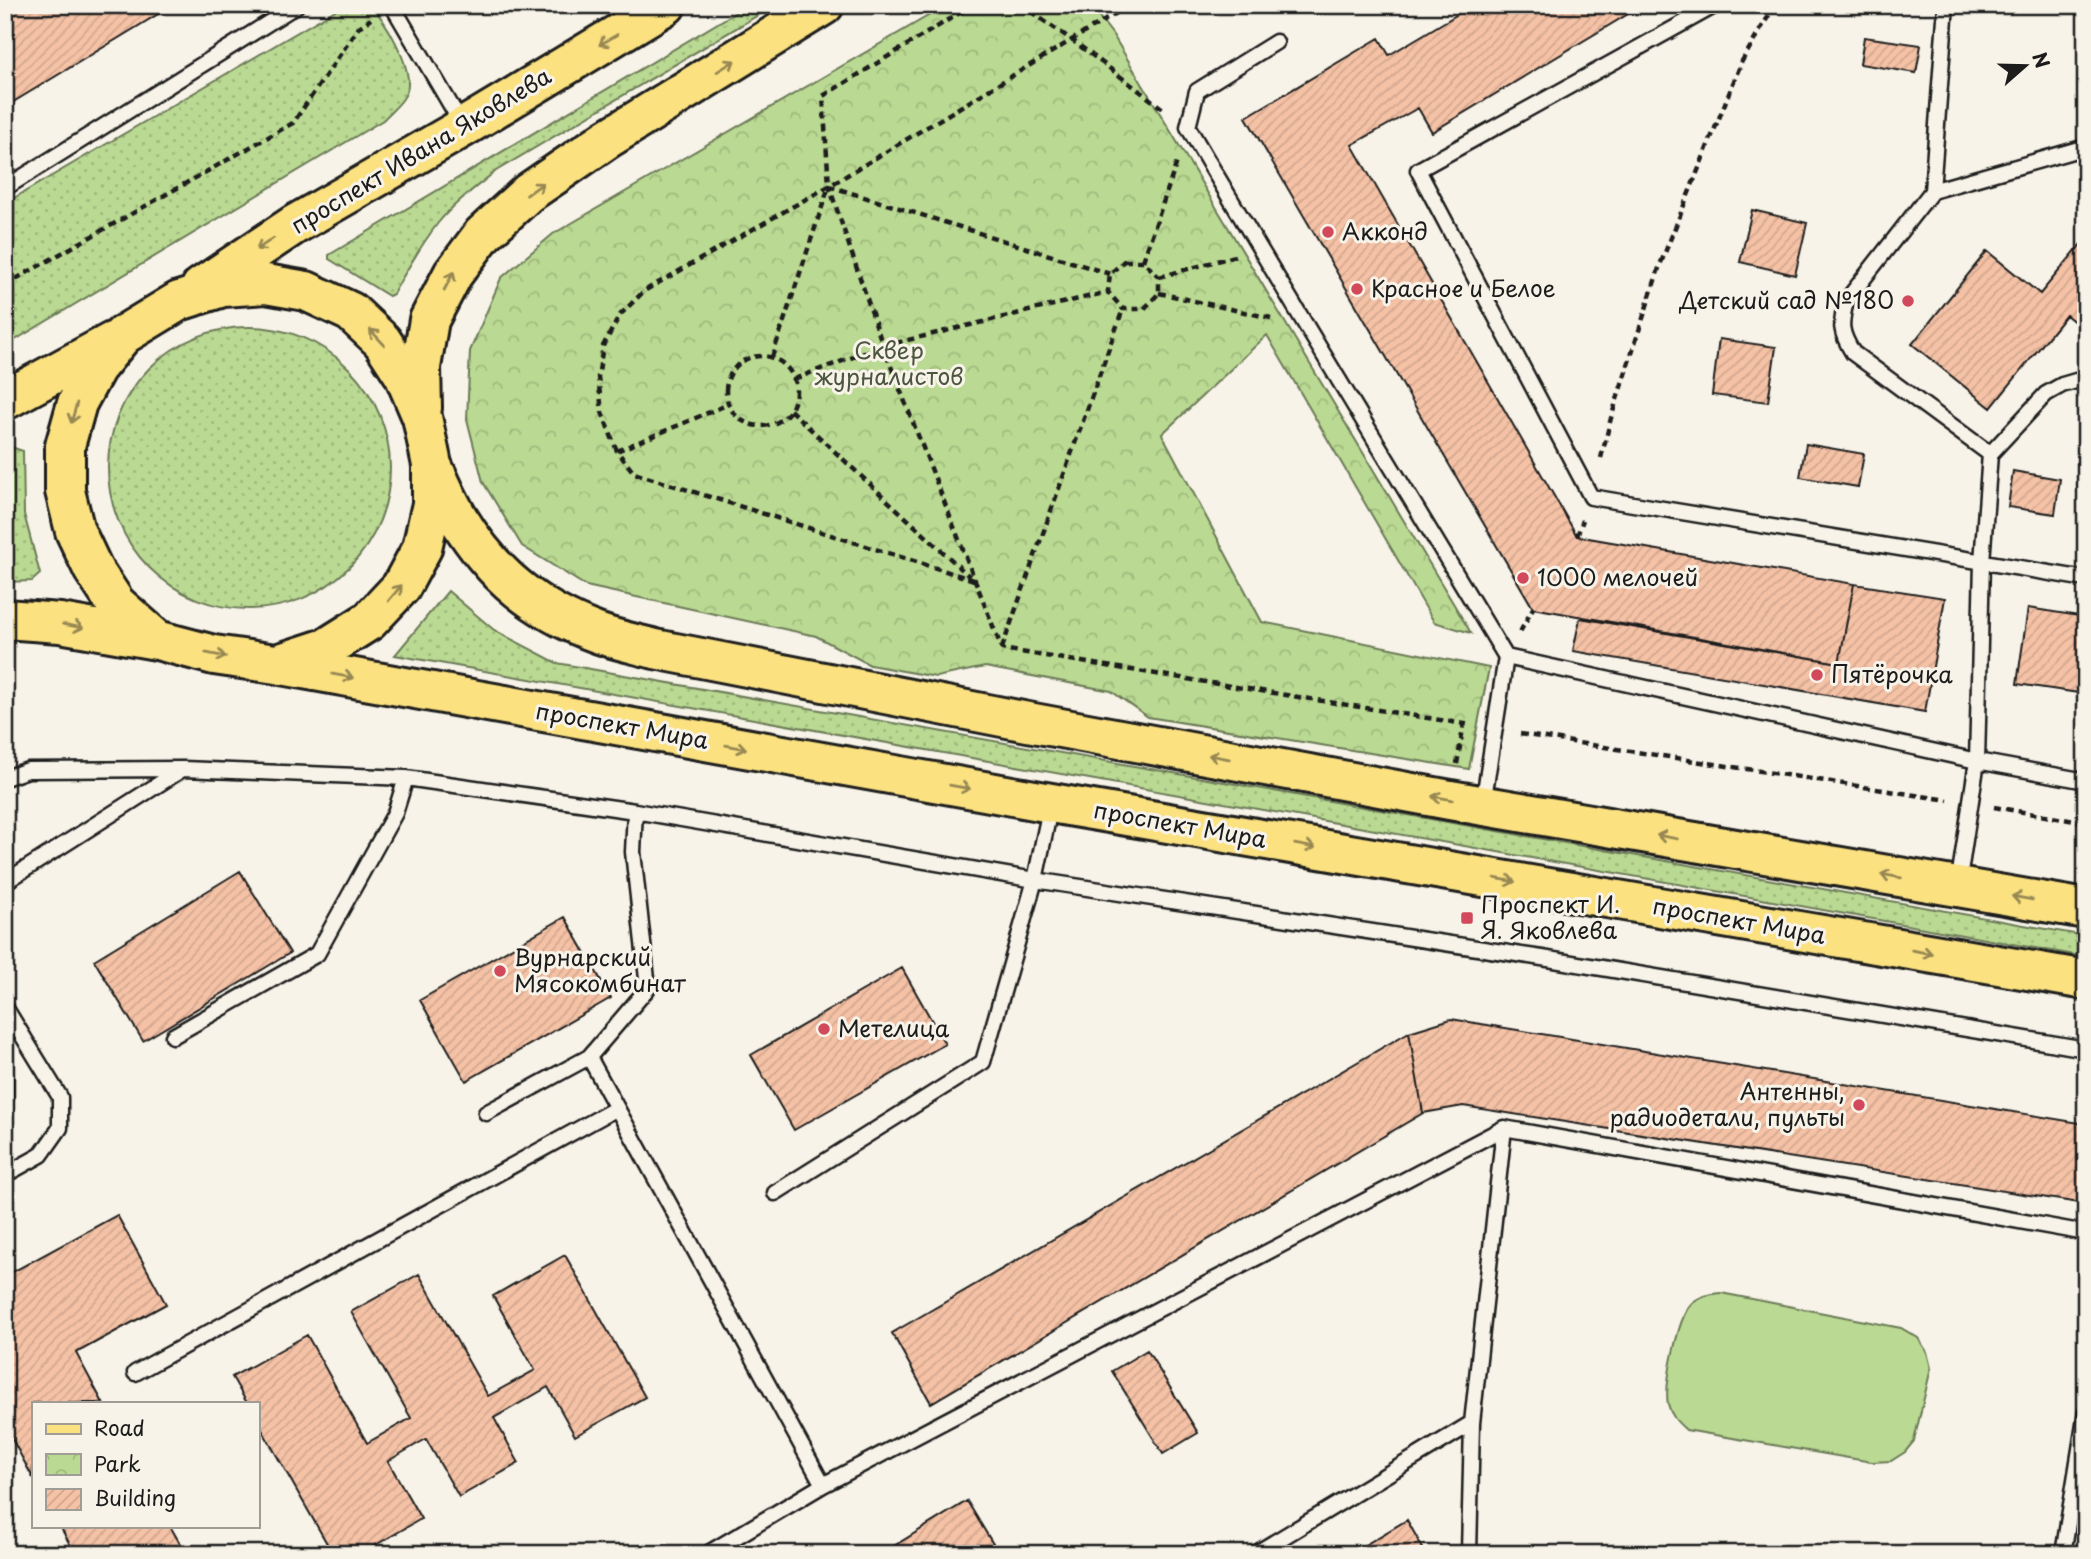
<svg xmlns="http://www.w3.org/2000/svg" width="2091" height="1559" font-family="'Playpen Sans',sans-serif">
  <defs>
    <pattern id="grass-dots" width="8" height="8" patternUnits="userSpaceOnUse" patternTransform="scale(1.75)"><rect width="8" height="8" fill="#bad992"/><path d="M2 2h.1M6 6h.1" fill="none" stroke="#9fba7d" stroke-width="1.8" stroke-linecap="round"/></pattern>
    <pattern id="park-crowns" width="20" height="18" patternUnits="userSpaceOnUse" patternTransform="scale(1.75)"><rect width="20" height="18" fill="#bad992"/><path d="M2 6a3 3 0 1 1 6 0M12 15a3 3 0 1 1 6 0" fill="none" stroke="#9fba7d"/></pattern>
    <pattern id="building-hatch" width="6" height="6" patternUnits="userSpaceOnUse" patternTransform="scale(1.75)"><rect width="6" height="6" fill="#f5c2a6"/><path d="M-1 1l2-2M0 6l6-6M5 7l2-2" fill="none" stroke="#d1a68e"/></pattern>
  </defs>
  <rect width="100%" height="100%" fill="#f7f3e8"/>
  <filter id="ink" filterUnits="userSpaceOnUse"><feTurbulence type="fractalNoise" baseFrequency=".0143" numOctaves="2"/><feDisplacementMap in="SourceGraphic" scale="14" xChannelSelector="R" yChannelSelector="G"/><feConvolveMatrix kernelMatrix="1 2 1 2 8 2 1 2 1" color-interpolation-filters="sRGB"/></filter>
  <g filter="url(#ink)">
    <path fill="url(#grass-dots)" stroke="#6b7a57" stroke-width="2" d="M344 5H370C386 20 409 62 408 84 408 99 392 110 383 120L5 346V230L14 219V198Z
      M748 5H775L496 171C476 187 454 203 438 223 420 246 407 270 393 294L389 296 329 259V255Z
      M108 468a141 141 0 1 1 282 0a141 141 0 1 1-282 0Z
      M8 446 23 451 24 514 40 574 32 581 5 582V448Z
      M448 591 494 630 557 663 2086 936V957L395 655Z"/>
    <path fill="url(#park-crowns)" stroke="#6b7a57" stroke-width="2" d="M947 5H1090L1113 35 1471 633 1434 622 1267 335 1162 434 1262 622 1489 668 1469 769 1148 717 1111 691 985 667 936 677 870 665 816 636 586 586 522 546 483 482 467 419 470 351 501 278 553 234Z"/>
    <path fill="#bad992" stroke="#6b7a57" stroke-width="2" d="M1721 1293 1901 1328 1918 1338 1927 1352 1931 1368 1914 1441 1905 1452 1891 1461 1872 1462 1686 1430C1677 1422 1671 1416 1668 1404 1664 1385 1678 1318 1691 1304 1698 1296 1710 1294 1721 1293Z"/>
    <path fill="url(#building-hatch)" stroke="#1c1c1c" stroke-width="2" d="M22 5H173L5 107V15Z
      M1473 5H1643L1432 132 1418 108 1352 145 1577 536 1854 584 1839 663 1533 608 1246 117 1379 38 1389 55Z
      M1864 37 1921 45 1916 73 1860 64Z
      M1752 210 1807 223 1795 275 1740 262Z
      M2086 238V331L2066 315 1991 408 1912 344 1987 251 2040 294Z
      M1719 339 1776 347 1768 402 1712 395Z
      M1806 444 1864 454 1858 487 1800 477Z
      M2013 471 2060 479 2055 514 2008 507Z
      M1854 584 1945 598 1925 712 1573 651 1580 618 1839 663Z
      M2028 608 2086 617V694L2017 684Z
      M240 871 290 953 143 1041 94 960Z
      M565 917 611 998 466 1081 420 1000Z
      M902 968 945 1044 794 1130 751 1055Z
      M1451 1019 2086 1124V1204L1463 1106 1423 1113 1409 1032Z
      M1409 1032 1423 1113 931 1403 892 1333Z
      M5 1065 13 1078V1112L5 1124Z
      M117 1215 166 1304 76 1353 103 1403H33V1478L5 1426V1276Z
      M565 1255 645 1397 575 1436 548 1387 494 1418 519 1463 459 1497 426 1439 388 1461 421 1519 360 1554H333L257 1421V1403H247L232 1377 307 1335 367 1443 411 1418 351 1312 419 1274 488 1396 535 1370 493 1296Z
      M1147 1350 1198 1433 1163 1454 1112 1371Z
      M967 1501 999 1554H881Z
      M1407 1520 1426 1554H1350Z
      M60 1526H170L186 1554H75Z"/>
    <g fill="none" stroke-linecap="round" stroke-linejoin="round">
      <defs>
        <path id="lane" d="M392 5 463 126
          M1716 5 1418 170 1591 497 2086 579
          M1946 5 1932 191 1846 301C1840 325 1840 332 1853 353L1990 454
          M1276 42 1197 91 1188 127C1292 305 1400 480 1506 657L1977 761 2086 781
          M5 188 297 5
          M1932 191 2086 147
          M5 778 28 770 183 769 406 778 635 811 1035 880 1542 958 2086 1049
          M1483 804 1506 657
          M635 811 633 852 648 988 589 1057 823 1485
          M5 882 181 770
          M1958 886 1977 761 1982 562 1990 454 2046 394 2062 385 2086 378
          M5 1007 60 1097V1128L41 1155 5 1175
          M173 1036 317 954 395 813 406 778
          M486 1113 589 1057
          M775 1193 983 1062 1035 880 1051 804
          M135 1373 617 1108
          M707 1554 823 1485 1504 1128 2086 1233
          M1255 1554 1472 1423
          M1469 1554 1472 1423 1504 1128
          M2063 1554 2086 1412"/>
        <path id="primary" d="M201 287 294 225 464 127 666 5
          M5 400 112 342
          M422 408 421 367 429 320 453 274 483 234 528 193 607 139 824 5
          M432 465C440 482 448 501 458 518 493 575 535 610 597 633 616 640 636 644 655 649L1028 722 1450 800 2086 909
          M5 619 60 623 157 640 214 655 276 664 1051 803 2086 980
          M157 640 116 604 93 569 75 531 65 491V446L77 403 96 368 123 335 179 301 223 287 266 284 306 291 351 312 382 341 404 375 422 417 432 465V504L422 548 401 587 369 621 326 648 280 663"/>
      </defs>
      <use href="#lane" stroke="#1c1c1c" stroke-width="19"/>
      <use href="#primary" stroke="#1c1c1c" stroke-width="44"/>
      <path stroke="#1c1c1c" stroke-width="4.5" stroke-dasharray="7 5" stroke-linecap="butt" d="M973 5 823 96 829 186 883 346 1002 649 1471 725
        M1021 5 1072 40 1166 111
        M1124 261H1143L1159 277V293L1144 309H1123L1108 292 1110 274Z
        M1143 261 1178 159
        M1159 277 1235 256
        M5 285 293 123 359 27 371 19
        M1159 293 1271 318
        M726 391a35 35 0 1 1 70 0a35 35 0 1 1-70 0Z
        M772 357 829 186 1110 274
        M794 379 883 346 1108 292
        M790 410 970 577
        M617 451 729 404
        M1601 458 1611 418 1660 265 1742 61 1775 5
        M1577 536 1583 520
        M974 580 634 473 617 451 602 412 598 377 603 346 620 315 644 291 829 186 1130 5
        M1520 632 1533 608
        M1002 648 1123 309
        M1520 734 1948 800
        M1457 764 1464 723
        M1994 807 2086 823"/>
      <use href="#lane" stroke="#f7f3e8" stroke-width="14"/>
      <use href="#primary" stroke="#fbe180" stroke-width="38"/>
    </g>
    <defs><path id="oneway-shaft" d="M-6 0H5M1.5-3L5.5 0L1.5 3" fill="none" stroke-width="1.6" stroke-linecap="round" stroke-linejoin="round" transform="scale(1.75)"/></defs>
    <g stroke="#978853">
      <use href="#oneway-shaft" transform="translate(608 40) rotate(149)"/>
      <use href="#oneway-shaft" transform="translate(726 66) rotate(-32)"/>
      <use href="#oneway-shaft" transform="translate(535 189) rotate(-36)"/>
      <use href="#oneway-shaft" transform="translate(265 244) rotate(146)"/>
      <use href="#oneway-shaft" transform="translate(449 281) rotate(-62)"/>
      <use href="#oneway-shaft" transform="translate(377 337) rotate(-133)"/>
      <use href="#oneway-shaft" transform="translate(74 413) rotate(106)"/>
      <use href="#oneway-shaft" transform="translate(395 593) rotate(-50)"/>
      <use href="#oneway-shaft" transform="translate(73 626) rotate(10)"/>
      <use href="#oneway-shaft" transform="translate(216 655) rotate(11)"/>
      <use href="#oneway-shaft" transform="translate(343 676) rotate(10)"/>
      <use href="#oneway-shaft" transform="translate(736 747) rotate(10)"/>
      <use href="#oneway-shaft" transform="translate(1219 757) rotate(-170)"/>
      <use href="#oneway-shaft" transform="translate(960 787) rotate(10)"/>
      <use href="#oneway-shaft" transform="translate(1442 798) rotate(-170)"/>
      <use href="#oneway-shaft" transform="translate(1667 837) rotate(-170)"/>
      <use href="#oneway-shaft" transform="translate(1305 846) rotate(10)"/>
      <use href="#oneway-shaft" transform="translate(1891 876) rotate(-170)"/>
      <use href="#oneway-shaft" transform="translate(1505 880) rotate(10)"/>
      <use href="#oneway-shaft" transform="translate(2022 898) rotate(-170)"/>
      <use href="#oneway-shaft" transform="translate(1922 952) rotate(10)"/>
    </g>
  </g>
  <g fill="#d1495b" stroke="#f7f3e8" stroke-width="2.5">
    <circle cx="1328" cy="232" r="7"/>
    <circle cx="1357" cy="289" r="7"/>
    <circle cx="1908" cy="301" r="7"/>
    <circle cx="1523" cy="578" r="7"/>
    <circle cx="1817" cy="675" r="7"/>
    <rect x="1460" y="911" width="14" height="14" rx="3.5"/>
    <circle cx="500" cy="971" r="7"/>
    <circle cx="824" cy="1029" r="7"/>
    <circle cx="1859" cy="1105" r="7"/>
  </g>
  <g text-anchor="middle" stroke-width="6" stroke-linejoin="round" paint-order="stroke">
    <g font-size="23" fill="#1c1c1c" stroke="#f7f3e8">
      <text transform="translate(421 151) rotate(-31)" y="8">проспект Ивана Яковлева</text>
      <text transform="translate(622 726) rotate(10)" y="8">проспект Мира</text>
      <text transform="translate(1180 825) rotate(10)" y="8">проспект Мира</text>
      <text transform="translate(1739 921) rotate(10)" y="8">проспект Мира</text>
    </g>
    <g font-size="23" fill="#1c1c1c" stroke="#f7f3e8" text-anchor="start">
      <text x="1342" y="240">Акконд</text>
      <text x="1371" y="297">Красное и Белое</text>
      <text x="1894" y="309" text-anchor="end">Детский сад №180</text>
      <text x="1537" y="586">1000 мелочей</text>
      <text x="1831" y="683">Пятёрочка</text>
      <text x="1481" y="913">Проспект И.<tspan x="1481" dy="26">Я. Яковлева</tspan></text>
      <text x="514" y="966">Вурнарский<tspan x="514" dy="26">Мясокомбинат</tspan></text>
      <text x="838" y="1037">Метелица</text>
      <text x="1845" y="1100" text-anchor="end">Антенны,<tspan x="1845" dy="26">радиодетали, пульты</tspan></text>
    </g>
    <g font-size="23" fill="#4b553f" stroke="#f7f3e8">
      <text x="889" y="359">Сквер<tspan x="889" dy="26">журналистов</tspan></text>
    </g>
  </g>
  <rect width="2091" height="1559" fill="none" stroke="#f7f3e8" stroke-width="28"/>
  <rect x="14" y="14" width="2063" height="1531" fill="none" stroke="#1c1c1c" stroke-width="2.5" filter="url(#ink)"/>
  <rect x="32" y="1402" width="228" height="126" fill="#f7f3e8" stroke="#9f9d96" stroke-width="2"/>
  <rect x="46" y="1424" width="35" height="10" fill="#fbe180" stroke="#9f9d96" stroke-width="2"/>
  <text x="94" y="1436" font-size="21" fill="#1c1c1c">Road</text>
  <rect x="46" y="1454" width="35" height="21" fill="url(#park-crowns)" stroke="#9f9d96" stroke-width="2"/>
  <text x="94" y="1472" font-size="21" fill="#1c1c1c">Park</text>
  <rect x="46" y="1489" width="35" height="21" fill="url(#building-hatch)" stroke="#9f9d96" stroke-width="2"/>
  <text x="94" y="1506" font-size="21" fill="#1c1c1c">Building</text>
  <g transform="translate(2025 66) rotate(70)" stroke="#f7f3e8" stroke-width="5" paint-order="stroke">
  <path d="M0-5L12 26L0 18L-12 26Z" fill="#1c1c1c"/>
  <text y="-10" font-size="19" font-weight="bold" text-anchor="middle" fill="#1c1c1c">N</text>
  </g>
</svg>
